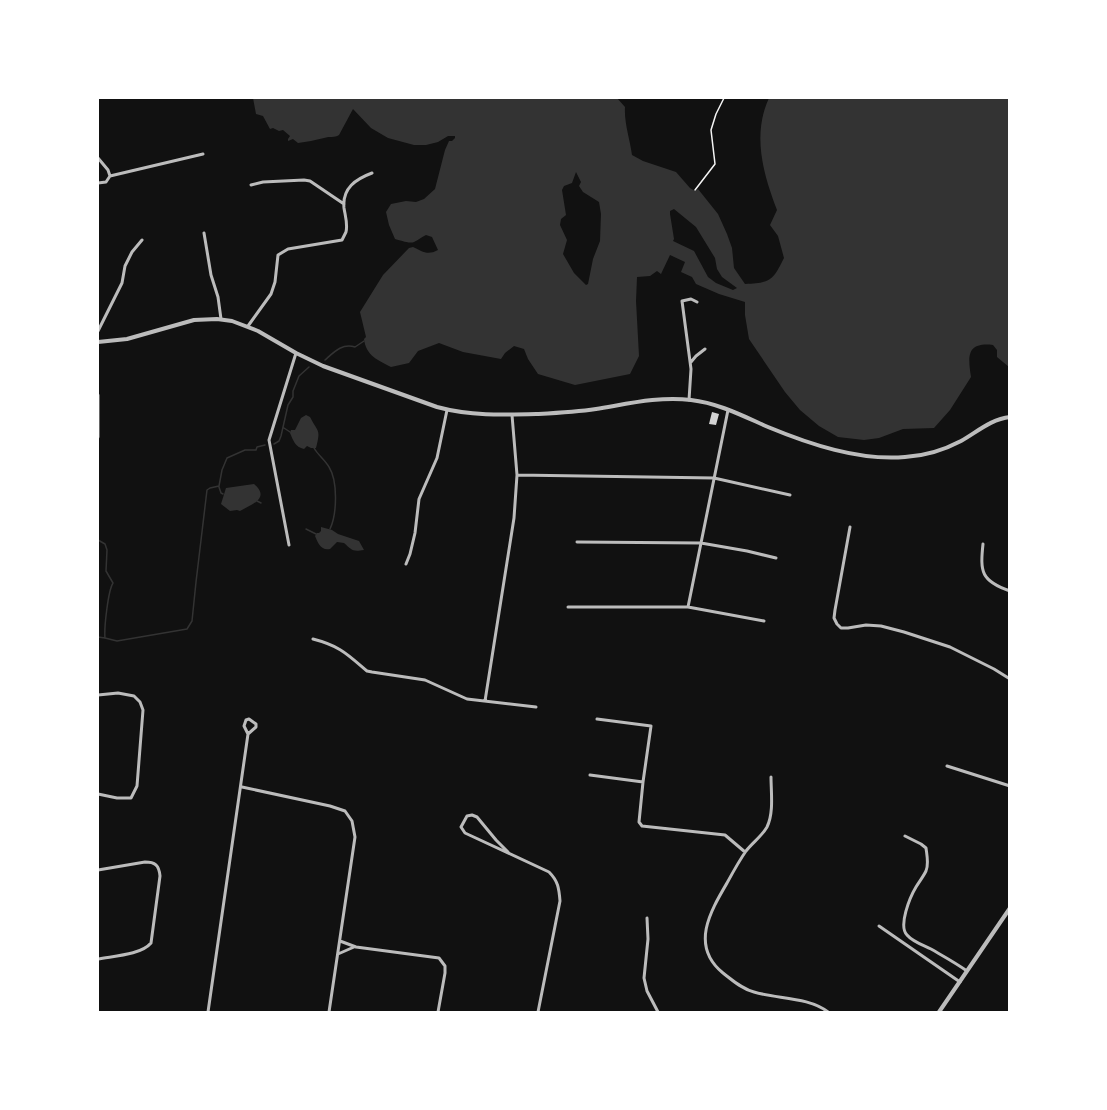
<svg xmlns="http://www.w3.org/2000/svg" width="1107" height="1110" font-family="'Noto Sans',sans-serif">
  <rect width="100%" height="100%" fill="#111"/>
  <path fill="#333" fill-rule="evenodd" d="M253 98H617L625 107C624 123 630 139 632 155L643 161 676 172 690 188 695 191 698 189 718 214 727 234 732 248 734 268 745 284C771 283 773 280 784 258L778 236 770 225 777 210C763 173 752 135 769 98H1009V367L997 357V350L993 345C966 342 968 357 971 377L950 410 934 428 903 429 879 438 864 440 838 437 819 426 800 410 785 392 749 339 745 315V302L719 294 696 284 692 277 681 272 685 262 670 255 661 274 657 271 650 276 637 277 636 301 639 356 630 374 575 385 538 374 528 359 524 349 514 346 505 353 501 359 463 352 439 343 418 351 409 363 391 367C378 360 366 356 364 339L366 337 360 312 383 275 409 248 413 247C422 251 427 256 438 250L432 237 426 235C421 237 419 240 414 242 409 244 400 240 395 239L389 225 386 212 391 204 406 201 416 202 424 199 435 189 445 150 449 141H452L455 138V136H448L438 142 426 145H414L388 138 371 128 353 109 339 135C334 138 330 136 324 138 315 140 307 142 298 143L293 139 288 141V139L290 136 283 130 279 131 273 128 270 129 263 116 256 114ZM576 172 581 182 579 186 583 192 599 202 601 214 600 241 593 259 588 284 586 285 574 273 563 254 567 240 560 225 561 219 566 215 562 190 564 186 572 183ZM674 209 696 227 715 258 717 269 722 277 737 288 733 290 716 283 708 277 694 251 673 241 674 239 670 214V211Z
    M306 415 310 417C318 433 321 428 316 448H311L307 446 304 449C295 447 293 440 290 433L291 430H295L301 418Z
    M254 484C271 498 251 505 240 511L237 510 230 511 221 504 226 488Z
    M321 527 332 530 338 534 359 541 364 550C352 552 352 550 344 543L337 542 330 549C321 551 318 543 315 536L317 533H319L321 531Z"/>
  <g fill="none" stroke-linecap="round" stroke-linejoin="round">
    <path stroke="#333" stroke-width="1.5" d="M325 360C334 352 342 343 355 347L364 341
      M284 428 290 432
      M274 444 279 441 281 436 288 405 293 397V391L299 376 309 367
      M314 448C318 455 325 460 329 467 338 481 337 514 330 529
      M219 487 221 493 223 494
      M257 501 261 503
      M306 529 316 534
      M98 540 105 544 107 550 106 571 113 583C108 591 104 628 105 638L117 641 187 629 192 621 196 582 207 490 210 488 219 486 222 470 227 458 245 450H256L257 447 265 445
      M98 637 105 638"/>
  </g>
  <path fill="#d3d3d3" d="M712 412 719 414 716 425 709 424Z"/>
  <g fill="none" stroke-linecap="round" stroke-linejoin="round">
    <path stroke="#f5f5f5" stroke-width="1.5" d="M695 190 715 164 711 130 716 114 724 98"/>
    <path stroke="#bcbcbc" stroke-width="3" d="M98 158 108 170 110 176
      M110 176 203 154
      M98 183 106 182 110 176
      M251 185 263 182 304 180 310 181 344 204
      M204 233 211 275 218 297 221 319
      M248 326 271 294 275 282 278 255 288 249 342 240C342 240 346 232 346 232 348 224 345 215 344 208 342 188 356 179 372 173
      M98 331 122 283 125 266 132 252 142 240
      M691 362 696 356 705 349
      M98 395V437
      M689 400 691 369 682 301 691 299 697 302
      M517 475 714 478 790 495
      M850 527 835 610 834 618 837 624 841 628H848L866 625 881 626 904 632 950 647 994 669 1010 679
      M577 542 701 543 747 551 776 558
      M983 544C980 572 981 581 1010 591
      M289 545 269 440 296 353
      M406 564 410 554 415 533 419 499 437 458 447 410
      M568 607H688L764 621
      M688 607 728 410
      M313 639C340 646 347 654 367 671L372 672 425 680 467 699 536 707
      M98 695 118 693 134 696 140 702 143 710 137 786 131 798H117L98 794
      M485 701 514 518 517 475 512 415
      M597 719 651 726 643 782 639 822 642 826 725 835 745 852
      M947 766 1010 786
      M590 775 643 782
      M771 777C771 792 774 813 767 827 762 836 752 843 746 851 739 861 733 872 727 883 710 912 690 946 723 973 732 980 742 989 754 992 777 999 809 997 828 1012
      M242 787 330 806 345 811 352 821 355 837 329 1012
      M905 836 921 844 926 848C927 856 929 864 926 871 923 877 919 882 916 887 910 897 898 926 907 935 913 942 923 945 931 949 943 956 956 963 967 971
      M508 852 496 840 477 817 472 815 467 816 461 827 465 833 549 872C558 881 559 888 560 901L538 1012
      M98 870 145 862C155 862 159 865 160 876L151 943C141 955 113 956 98 959
      M647 918 648 939 644 978 647 991 658 1012
      M879 926 960 982
      M340 941 356 947 439 958 445 966V973L438 1012
      M338 954 354 947
      M208 1012 248 734 256 727V724L249 719 246 720 244 726 248 734"/>
    <path stroke="#bcbcbc" stroke-width="4" d="M98 342 127 339 194 320 217 319 232 321 258 331 296 353 323 366 437 407C470 416 502 415 537 414 556 413 576 412 596 409 627 404 659 396 691 400 718 403 743 416 768 427 809 444 859 461 905 457 924 456 944 450 961 441 977 432 991 419 1010 417
      M939 1012 1010 908"/>
  </g>
  <rect width="1107" height="1110" fill="none" stroke="#ffffff" stroke-width="198"/>
</svg>
